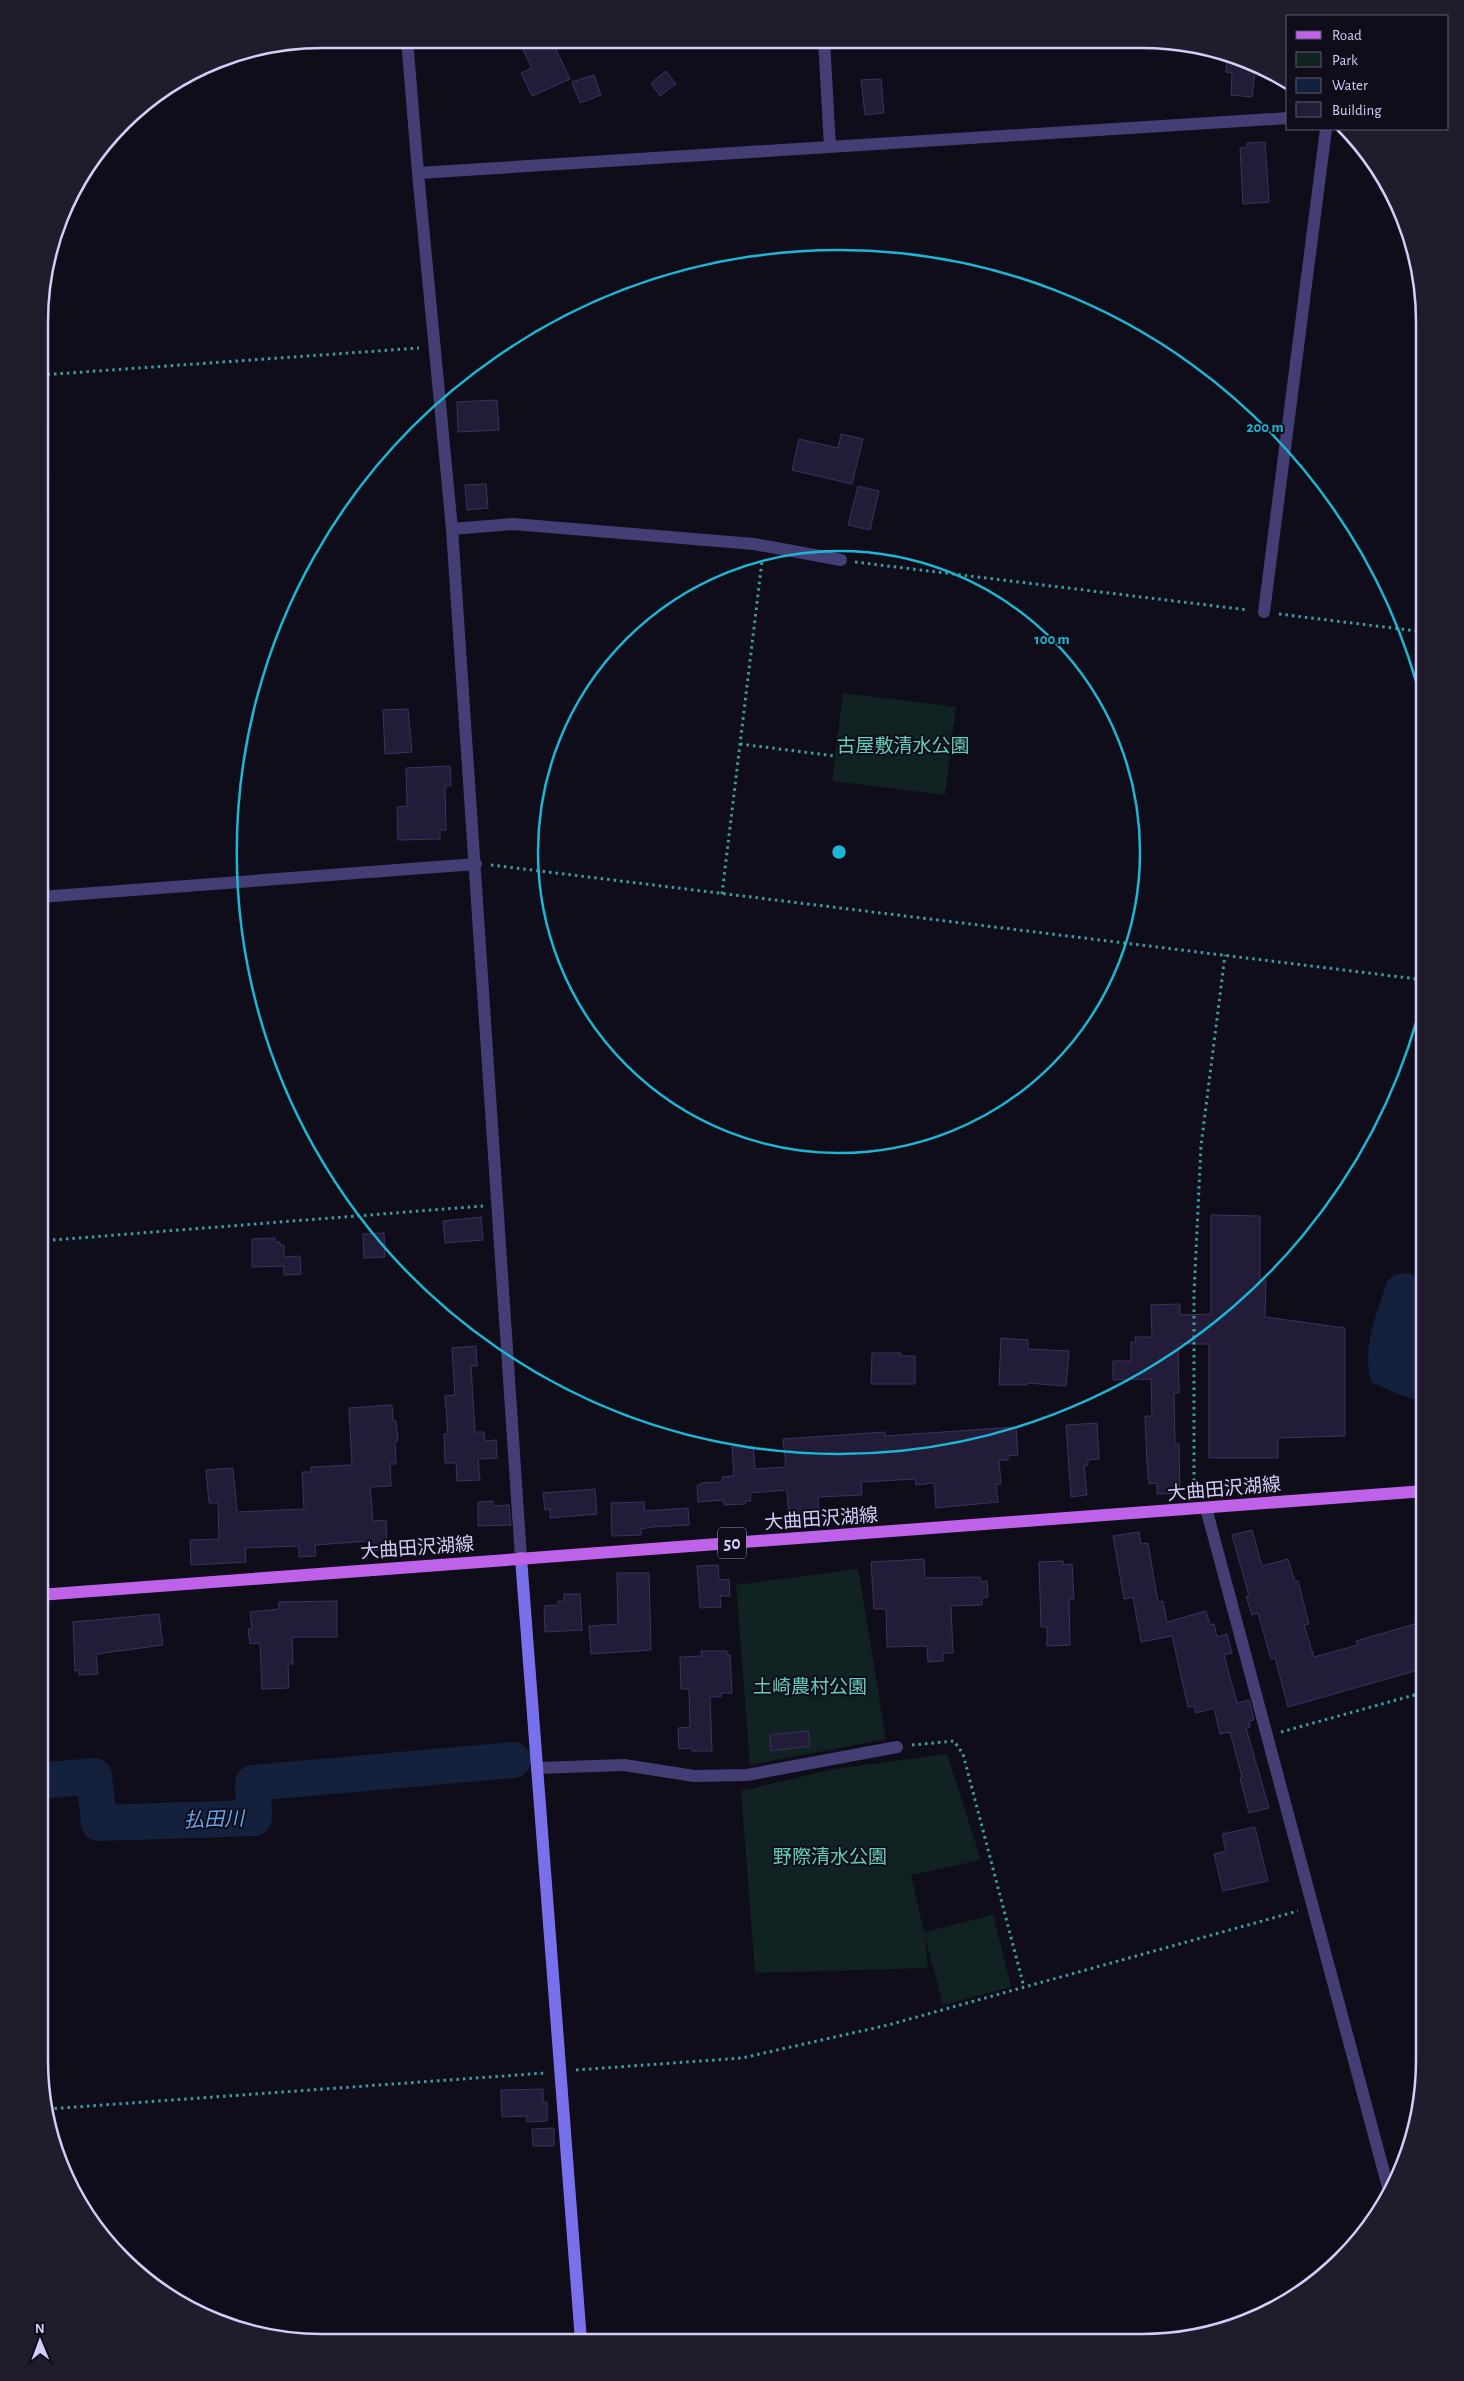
<svg xmlns="http://www.w3.org/2000/svg" width="1464" height="2381" font-family="'Alegreya Sans','Noto Sans JP',sans-serif">
  <rect width="100%" height="100%" fill="#100d1a"/>
  <path fill="#112223" d="M843 693 956 707 945 795 832 781Z
    M858 1569 886 1739 750 1765 736 1585Z
    M947 1754 981 1860 911 1875 924 1932 993 1915 1011 1987 943 2005 925 1937 928 1968 755 1973 741 1791 834 1769Z"/>
  <path fill="#13213d" d="M1405 1273 1425 1278V1403L1398 1394 1371 1382C1362 1345 1376 1317 1387 1282L1394 1275Z"/>
  <g fill="none" stroke-linecap="round" stroke-linejoin="round">
    <path stroke="#13213d" stroke-width="36" d="M39 1781 94 1776 99 1823 254 1818 253 1783 513 1760"/>
  </g>
  <path fill="#231c38" stroke="#3d3161" d="M518 39H551L570 79 532 96 521 73 532 68Z
    M1227 54 1256 63 1252 97 1231 95 1232 73 1226 72Z
    M666 71 676 84 660 96 651 83Z
    M594 75 601 95 580 103 572 82Z
    M881 79 884 113 865 115 861 80Z
    M1265 142 1269 202 1243 204 1240 148 1247 147V143Z
    M497 400 499 430 458 432 457 402Z
    M841 434 863 439 852 484 792 470 799 439 838 448Z
    M486 484 488 508 467 510 465 485Z
    M858 486 879 491 870 530 848 525Z
    M408 709 412 752 385 754 383 710Z
    M450 766 451 786H445L446 830H440V839L398 840 397 807 407 806 406 768Z
    M1211 1215 1260 1216V1280L1266 1281 1265 1317 1345 1328V1436L1278 1438V1458H1209V1344H1178L1179 1393H1174L1175 1444H1179L1180 1493 1157 1494V1483L1149 1484 1147 1463 1145 1416H1152L1151 1379 1113 1380V1361H1131V1342H1136L1135 1337H1152L1151 1305 1180 1304V1315L1211 1314Z
    M481 1217 483 1240 445 1243 443 1221Z
    M384 1233 385 1257 364 1258 363 1234Z
    M275 1238V1242H280V1245H284V1257L300 1256 301 1274 284 1275V1266L252 1267V1239Z
    M1001 1338 1028 1340V1349L1069 1351 1066 1386 1027 1383V1385H999Z
    M476 1346 477 1366H471L475 1432H484L485 1441 496 1440 497 1458 478 1459 480 1480 457 1481 456 1463H445L444 1434H448L445 1396 455 1395 452 1348Z
    M872 1353H901L900 1356H915V1384H871Z
    M392 1405 393 1421H396L398 1441H395L396 1464H390L391 1486 370 1487 373 1521 386 1520 387 1550 369 1551V1541L315 1545 316 1556 299 1557V1546L245 1548 246 1562 191 1565 190 1540 219 1539 218 1503H209L206 1470 233 1468 237 1512 304 1509 302 1472H311V1467L352 1465 349 1408Z
    M1097 1423 1099 1459 1088 1460V1465L1084 1466 1087 1495 1071 1497 1066 1425Z
    M1016 1427 1018 1455 1008 1456V1460H999L1001 1484H996L998 1502 936 1508 934 1483 916 1485 915 1479 861 1482 862 1495 818 1497 819 1513 789 1515 787 1490 750 1493 751 1501H745V1504L724 1505 723 1500 698 1502 697 1485H701V1483L722 1482V1477L734 1476 732 1447 753 1446 755 1469 786 1467 783 1439 885 1432V1436Z
    M595 1489 597 1514 550 1518V1509L545 1510 543 1493Z
    M493 1501V1506L509 1505 511 1525 478 1526V1502Z
    M644 1502 645 1511 688 1508 689 1525 651 1527 641 1529V1535L612 1536 611 1503Z
    M1252 1530 1262 1566 1288 1559 1295 1582 1298 1581 1309 1624 1304 1625 1314 1657 1358 1645 1356 1641 1425 1621V1668L1288 1707 1275 1658 1271 1659 1258 1613 1252 1615 1246 1596H1249L1232 1535Z
    M1139 1532 1141 1544 1148 1543 1158 1602 1163 1601 1167 1622 1206 1611 1210 1625 1214 1624 1217 1637 1227 1634 1232 1653 1224 1655 1237 1703 1249 1700 1254 1720 1249 1721 1250 1727 1246 1728 1269 1808 1249 1813 1240 1778 1242 1777 1230 1732 1220 1734 1214 1708 1196 1713 1194 1706 1188 1707 1172 1636 1141 1642 1133 1597 1124 1599 1113 1536Z
    M924 1559 925 1578 980 1577 981 1582 987 1581 988 1597 982 1598V1605L951 1606 953 1653H943V1661L928 1662 927 1646 887 1647 886 1609H874L871 1562Z
    M1063 1561V1565L1072 1564 1074 1599H1069L1070 1645 1047 1646V1627H1041L1039 1562Z
    M718 1565 719 1580 729 1579 730 1596H720L721 1607 700 1608 697 1566Z
    M617 1573H649L651 1650 591 1654 589 1626 618 1624Z
    M564 1594H580L582 1630 545 1632 544 1606 558 1605V1601H564Z
    M337 1601V1637H292L293 1664H288L289 1688 262 1689 260 1643 250 1644 248 1629 252 1628 250 1612 279 1609V1602Z
    M159 1614 163 1645 96 1654 98 1674 79 1675V1670L75 1671 73 1622Z
    M701 1651H727V1655H730L732 1693H721V1697H710L712 1751H692V1748L679 1749 678 1728 690 1727 689 1689H681L680 1657 702 1656Z
    M808 1731 810 1746 771 1751 770 1735Z
    M1255 1827 1268 1881 1223 1891 1214 1854 1226 1851 1222 1834Z
    M543 2089V2103L547 2102V2121L527 2122V2116L502 2117 501 2090Z
    M554 2128V2146H533L532 2129Z"/>
  <g fill="none" stroke-linecap="round" stroke-linejoin="round">
    <path stroke="#3b9d9d" stroke-width="3" stroke-dasharray="2.5 4" stroke-linecap="butt" d="M41 375 419 348
      M855 562 1248 610
      M1279 614 1425 632
      M740 744 835 756
      M491 865 1425 980
      M722 894 762 561
      M40 1241 483 1206
      M1194 1494V1294L1201 1146 1225 955
      M1281 1732 1425 1692
      M912 1745 954 1741 963 1754 1024 1987
      M576 2070 742 2058 888 2025 1298 1911
      M48 2109 545 2073"/>
    <path stroke="#433e73" stroke-width="12" d="M407 39 418 173
      M824 40 830 147
      M452 529 513 524 754 544 841 560
      M1264 612 1326 129
      M40 897 476 864
      M1206 1508 1389 2191
      M521 1558 452 529 418 173 1288 118
      M537 1768 624 1765 694 1776 747 1775 897 1747"/>
    <path stroke="#7b70ec" stroke-width="12" d="M521 1558 581 2341"/>
    <path stroke="#bf62ea" stroke-width="12" d="M39 1595 1425 1491"/>
  </g>
  <g fill="none" stroke="#1db6d4" stroke-width="2.5">
    <circle cx="839" cy="852" r="301"/>
    <path d="M1424 993A602 602 0 1 1 1424 711"/>
  </g>
  <g text-anchor="middle" stroke-width="4" stroke-linejoin="round" paint-order="stroke">
    <rect fill="#100d1a" stroke="#9993b5" stroke-width="1" x="718" y="1527.5" width="28" height="31" rx="4"/>
    <g font-size="18" font-weight="bold" fill="#d4cdf8">
      <text x="732" y="1549">50</text>
    </g>
    <g font-size="19" fill="#64cdb9" stroke="#100d1a">
      <text x="903" y="752">古屋敷清水公園</text>
      <text x="810" y="1693">土崎農村公園</text>
      <text x="830" y="1863">野際清水公園</text>
    </g>
    <g font-size="19" fill="#d4cdf8" stroke="#100d1a">
      <text transform="translate(1224 1488) rotate(-5)" y="7">大曲田沢湖線</text>
      <text transform="translate(821 1518) rotate(-4)" y="7">大曲田沢湖線</text>
      <text transform="translate(417 1547) rotate(-4)" y="7">大曲田沢湖線</text>
    </g>
    <g font-size="20" font-style="italic" fill="#68a6eb" stroke="#100d1a">
      <text transform="translate(214 1819) rotate(-2)" y="7">払田川</text>
    </g>
  </g>
  <path d="M0 0H1464V2381H0ZM322 48H1142A274 274 0 0 1 1416 322V2060A274 274 0 0 1 1142 2334H322A274 274 0 0 1 48 2060V322A274 274 0 0 1 322 48Z" fill="#201c2c" fill-rule="evenodd"/>
  <path fill="none" stroke="#d4cdf8" stroke-width="2.5" d="M322 48H1142A274 274 0 0 1 1416 322V2060A274 274 0 0 1 1142 2334H322A274 274 0 0 1 48 2060V322A274 274 0 0 1 322 48Z"/>
  <circle cx="839" cy="852" r="8" fill="#1db6d4" stroke="#100d1a" stroke-width="2.5"/>
  <g font-size="15" text-anchor="middle" font-weight="bold" fill="#1db6d4" stroke="#100d1a" stroke-width="4" stroke-linejoin="round" paint-order="stroke">
    <text x="1265" y="432">200 m</text>
    <text x="1052" y="644">100 m</text>
  </g>
  <rect x="1286" y="15" width="162" height="115" fill="#100d1a" stroke="#5e5a73"/>
  <rect x="1296" y="31" width="25" height="8" fill="#bf62ea" stroke="#5e5a73"/>
  <text x="1332" y="40" font-size="15" fill="#d4cdf8">Road</text>
  <rect x="1296" y="52" width="25" height="15" fill="#112223" stroke="#5e5a73"/>
  <text x="1332" y="65" font-size="15" fill="#d4cdf8">Park</text>
  <rect x="1296" y="78" width="25" height="15" fill="#13213d" stroke="#5e5a73"/>
  <text x="1332" y="90" font-size="15" fill="#d4cdf8">Water</text>
  <rect x="1296" y="102" width="25" height="15" fill="#231c38" stroke="#5e5a73"/>
  <text x="1332" y="115" font-size="15" fill="#d4cdf8">Building</text>
  <g transform="translate(40 2341) rotate(359)" stroke="#100d1a" stroke-width="4" paint-order="stroke">
  <path d="M0-4L9 19L0 12L-9 19Z" fill="#d4cdf8"/>
  <text y="-8" font-size="14" font-weight="bold" text-anchor="middle" fill="#d4cdf8">N</text>
  </g>
</svg>
